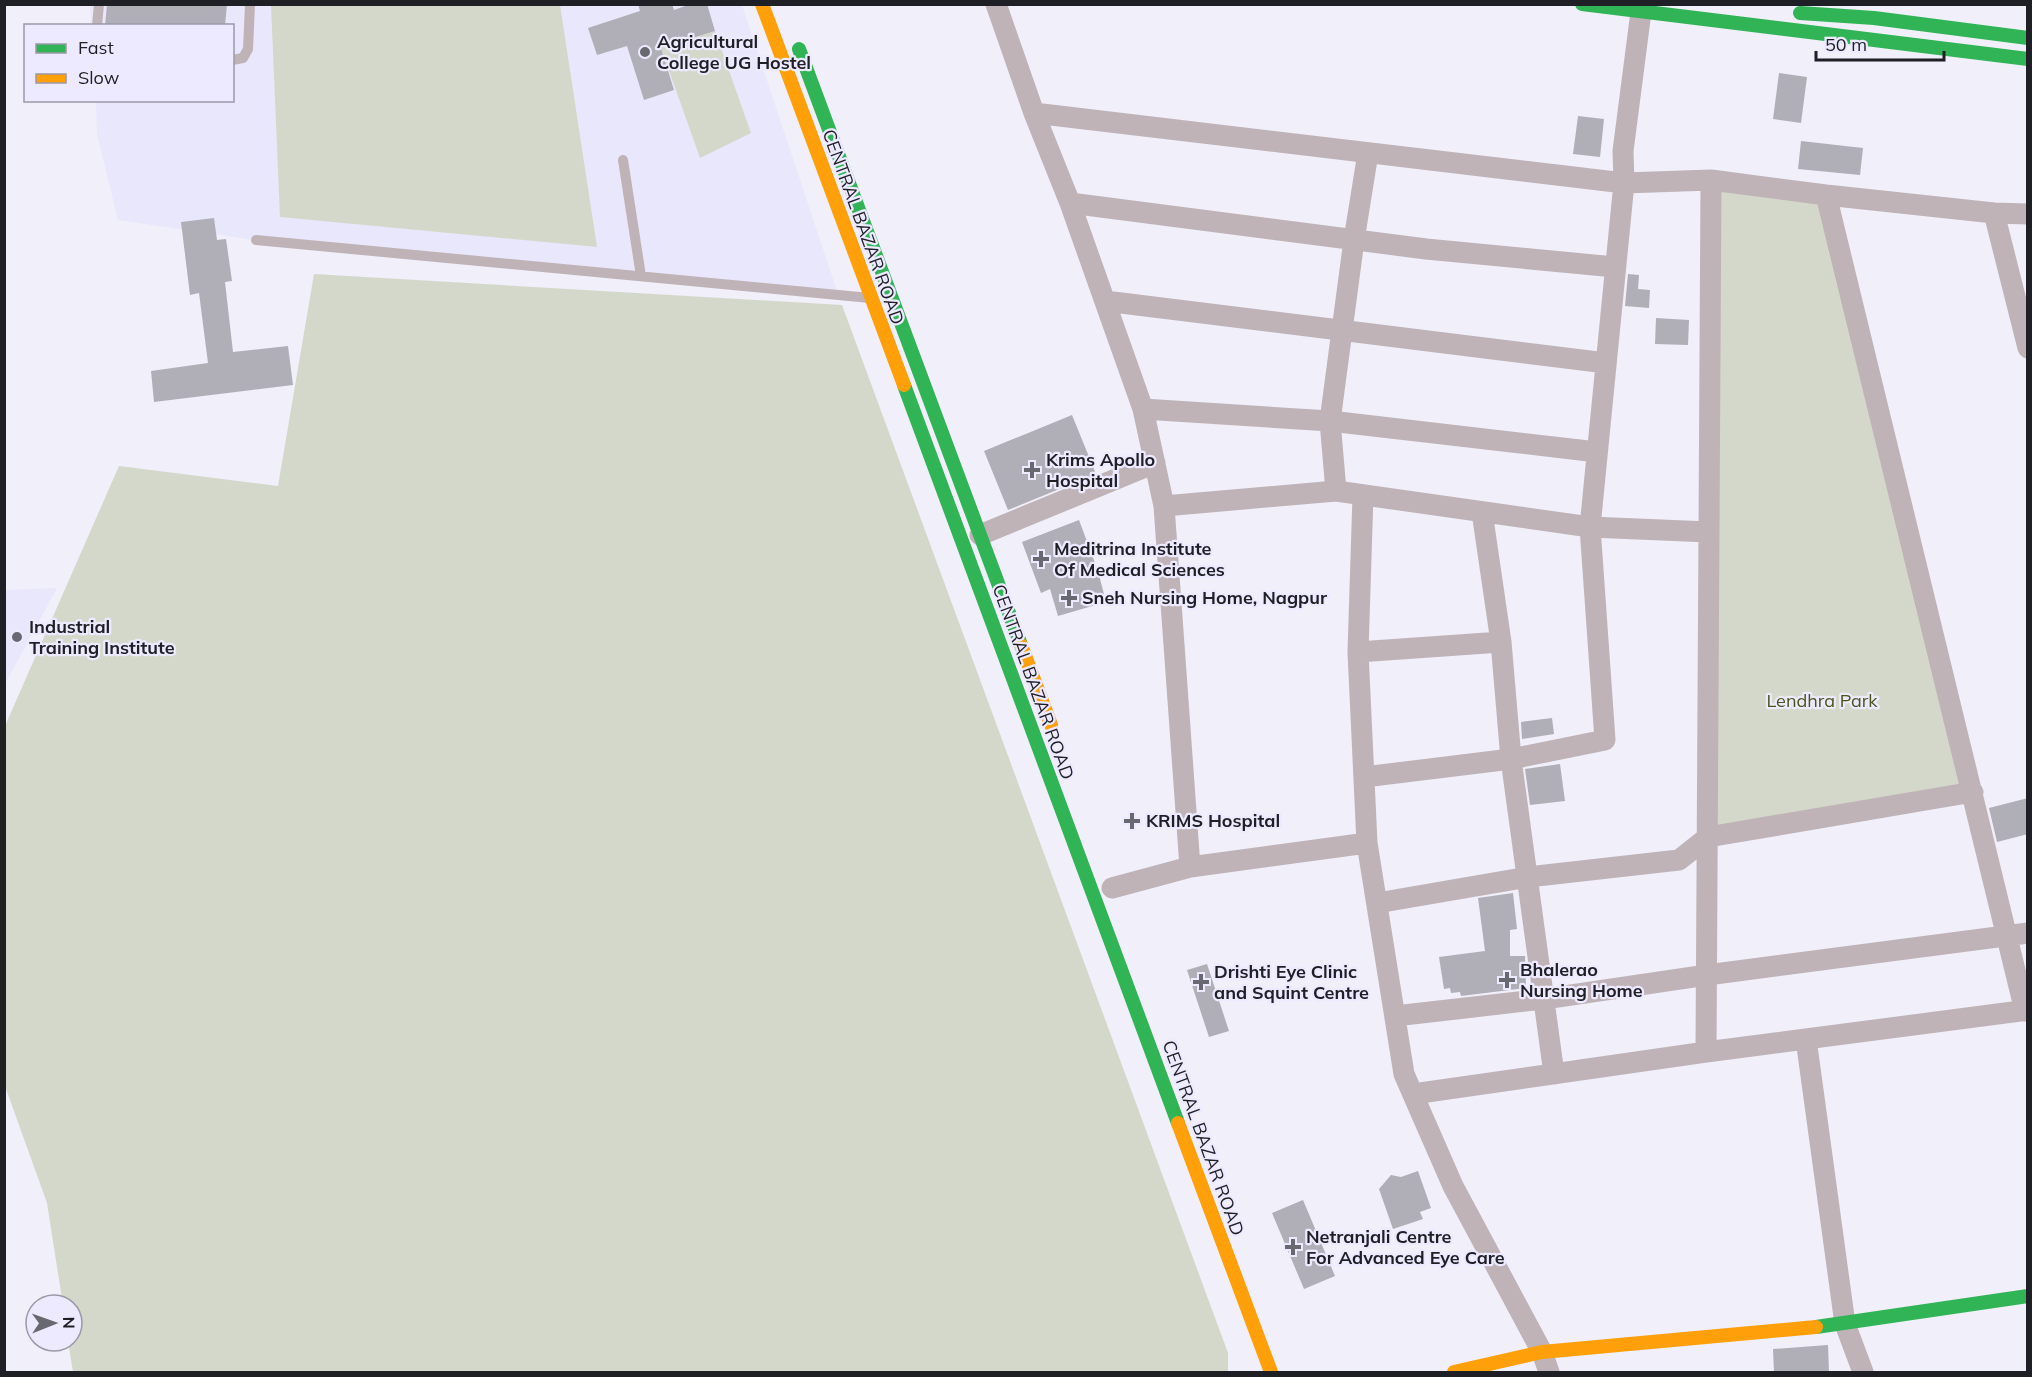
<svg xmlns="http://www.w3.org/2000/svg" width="2032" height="1377" font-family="Mulish,sans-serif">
  <rect width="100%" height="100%" fill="#f0effa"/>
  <path fill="#e9e7fb" d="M90 5H742L839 297 310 248 118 220 97 134 96 101 232 100V26L91 25Z
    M57 588 5 684V590Z"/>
  <path fill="#d4d8ca" d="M271 5H560L597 247 280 217Z
    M715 31 751 133 700 158 661 48Z
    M1711 180 1816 194 1963 794 1708 837Z
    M314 274 842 305 1228 1353V1372H73L68 1341H72V1305H63L47 1203 5 1086V726L119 466 278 486Z"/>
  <path fill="#b0afb7" d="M107 4H227L225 26H105Z
    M638 4H672L674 10 691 4H707L715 31 661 48 674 90 644 100 627 46 597 55 588 28 640 11Z
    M1779 73 1807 77 1801 123 1773 119Z
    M1578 116 1604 119 1600 157 1573 154Z
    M1801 141 1863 148 1860 175 1798 169Z
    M214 218 217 240 226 239 232 281 225 282 233 352 288 346 293 385 154 402 151 371 208 363 199 293 190 295 181 222Z
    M1628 274 1639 275 1638 289 1650 290 1649 308 1625 306Z
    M1656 318 1689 320 1688 345 1655 344Z
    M1072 415 1096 474 1008 510 984 451Z
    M1079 520 1098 571 1106 602 1058 616 1050 589 1041 593 1022 542Z
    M1552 718 1554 734 1522 739 1521 722Z
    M1560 764 1565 801 1530 805 1525 769Z
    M2028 798V834L1997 842 1989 808Z
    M1513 893 1517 929 1510 930V956H1525L1526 988 1461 996 1460 992 1451 993 1450 988 1444 989 1439 957 1485 951 1478 898Z
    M1207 964 1229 1031 1209 1037 1187 970Z
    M1418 1171 1431 1208 1420 1212 1423 1219 1393 1229 1379 1189 1391 1175 1401 1177Z
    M1303 1200 1335 1276 1304 1289 1272 1213Z
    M1828 1345 1829 1372H1774L1773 1349Z"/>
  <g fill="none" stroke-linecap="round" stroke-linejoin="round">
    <path stroke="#bfb3b8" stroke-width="10" d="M97 26 99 4
      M232 60 243 58 248 49 250 4
      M623 160 641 276
      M256 240 870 298"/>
    <path stroke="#bfb3b8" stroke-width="21" d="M996 4 1034 113 1070 203 1143 409 1164 506 1190 867
      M1034 113 1624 183 1711 180 1826 195 1994 213 2028 214
      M1826 195 2025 1011
      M1070 203 1426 249 1615 267
      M1994 213 2028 348
      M1105 301 1606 363
      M1143 409 1330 421 1597 452
      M1336 491 1330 421 1354 240 1368 153
      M1363 495 1358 652 1367 843 1404 1074 1453 1186 1542 1352 1549 1372
      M1164 506 1336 491 1590 527 1709 532
      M1482 512 1501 642 1511 759 1554 1074
      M980 535 1155 463
      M1358 652 1501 642
      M1364 777 1511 759 1605 740 1590 527 1624 183 1623 151 1642 4
      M1112 888 1190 867 1367 843
      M1377 903 1528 877 1679 860 1708 837 1973 792
      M1395 1016 1544 999 1707 975 2028 933
      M1806 1039 1845 1324 1863 1372
      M1706 1052 1711 180
      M1413 1094 1706 1052 2028 1010"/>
    <path stroke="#30b455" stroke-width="14" d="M1582 4 2028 59
      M1800 13 1874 18 2028 38
      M799 49 1021 645
      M904 385 1178 1123
      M1816 1327 2028 1296"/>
    <path stroke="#ff9f0a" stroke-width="14" d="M762 4 904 385
      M1021 645 1051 725
      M1178 1123 1271 1372
      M1454 1372 1542 1352 1816 1327"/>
  </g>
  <g fill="#686870" stroke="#edeaff" stroke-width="2">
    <circle cx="645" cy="52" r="6"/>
    <path d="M1029 461h6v6h6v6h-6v6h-6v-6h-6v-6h6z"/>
    <path d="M1038 550h6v6h6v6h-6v6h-6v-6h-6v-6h6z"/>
    <path d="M1066 589h6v6h6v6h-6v6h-6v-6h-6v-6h6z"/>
    <circle cx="17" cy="637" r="6"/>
    <path d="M1129 812h6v6h6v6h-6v6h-6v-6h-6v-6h6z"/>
    <path d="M1504 971h6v6h6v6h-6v6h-6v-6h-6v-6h6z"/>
    <path d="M1198 973h6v6h6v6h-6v6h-6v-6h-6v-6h6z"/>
    <path d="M1290 1238h6v6h6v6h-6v6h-6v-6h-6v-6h6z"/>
  </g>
  <g text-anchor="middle" stroke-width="4.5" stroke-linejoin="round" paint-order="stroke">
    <g font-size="18" font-weight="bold" fill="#1f1f26" stroke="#edeaff" text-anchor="start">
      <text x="657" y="48">Agricultural<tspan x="657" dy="21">College UG Hostel</tspan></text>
      <text x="1046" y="466">Krims Apollo<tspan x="1046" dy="21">Hospital</tspan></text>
      <text x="1054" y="555">Meditrina Institute<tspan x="1054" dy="21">Of Medical Sciences</tspan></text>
      <text x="1082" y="604">Sneh Nursing Home, Nagpur</text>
      <text x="29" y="633">Industrial<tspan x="29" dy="21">Training Institute</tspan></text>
      <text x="1146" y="827">KRIMS Hospital</text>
      <text x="1520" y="976">Bhalerao<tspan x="1520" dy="21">Nursing Home</tspan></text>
      <text x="1214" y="978">Drishti Eye Clinic<tspan x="1214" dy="21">and Squint Centre</tspan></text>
      <text x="1306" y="1243">Netranjali Centre<tspan x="1306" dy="21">For Advanced Eye Care</tspan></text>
    </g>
    <g font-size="18" fill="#1f1f26" stroke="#edeaff">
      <text transform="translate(863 227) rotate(70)" y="6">CENTRAL BAZAR ROAD</text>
      <text transform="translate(1033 682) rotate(70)" y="6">CENTRAL BAZAR ROAD</text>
      <text transform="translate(1203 1138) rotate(70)" y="6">CENTRAL BAZAR ROAD</text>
    </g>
    <g font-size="18" fill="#4b541b" stroke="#edeaff">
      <text x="1822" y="707">Lendhra Park</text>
    </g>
  </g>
  <rect width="2032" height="1377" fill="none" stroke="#1f1f26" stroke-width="12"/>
  <rect x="24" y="24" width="210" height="78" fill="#edeaff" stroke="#9b99a8" stroke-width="1.5"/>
  <rect x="36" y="44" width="30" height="9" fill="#30b455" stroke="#9b99a8" stroke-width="1.5"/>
  <text x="78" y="54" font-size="18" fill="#1f1f26">Fast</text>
  <rect x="36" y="74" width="30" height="9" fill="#ff9f0a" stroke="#9b99a8" stroke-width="1.5"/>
  <text x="78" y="84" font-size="18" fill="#1f1f26">Slow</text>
  <g transform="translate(54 1323) rotate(89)"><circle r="28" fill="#edeaff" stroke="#9b99a8" stroke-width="1.5"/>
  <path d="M0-4.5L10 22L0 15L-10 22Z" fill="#686870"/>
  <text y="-9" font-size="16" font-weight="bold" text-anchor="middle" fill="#1f1f26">N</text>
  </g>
  <path d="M1816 51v9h128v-9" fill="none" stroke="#1f1f26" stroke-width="3"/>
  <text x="1825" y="51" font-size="18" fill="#1f1f26" stroke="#edeaff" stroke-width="4.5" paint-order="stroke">50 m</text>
</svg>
